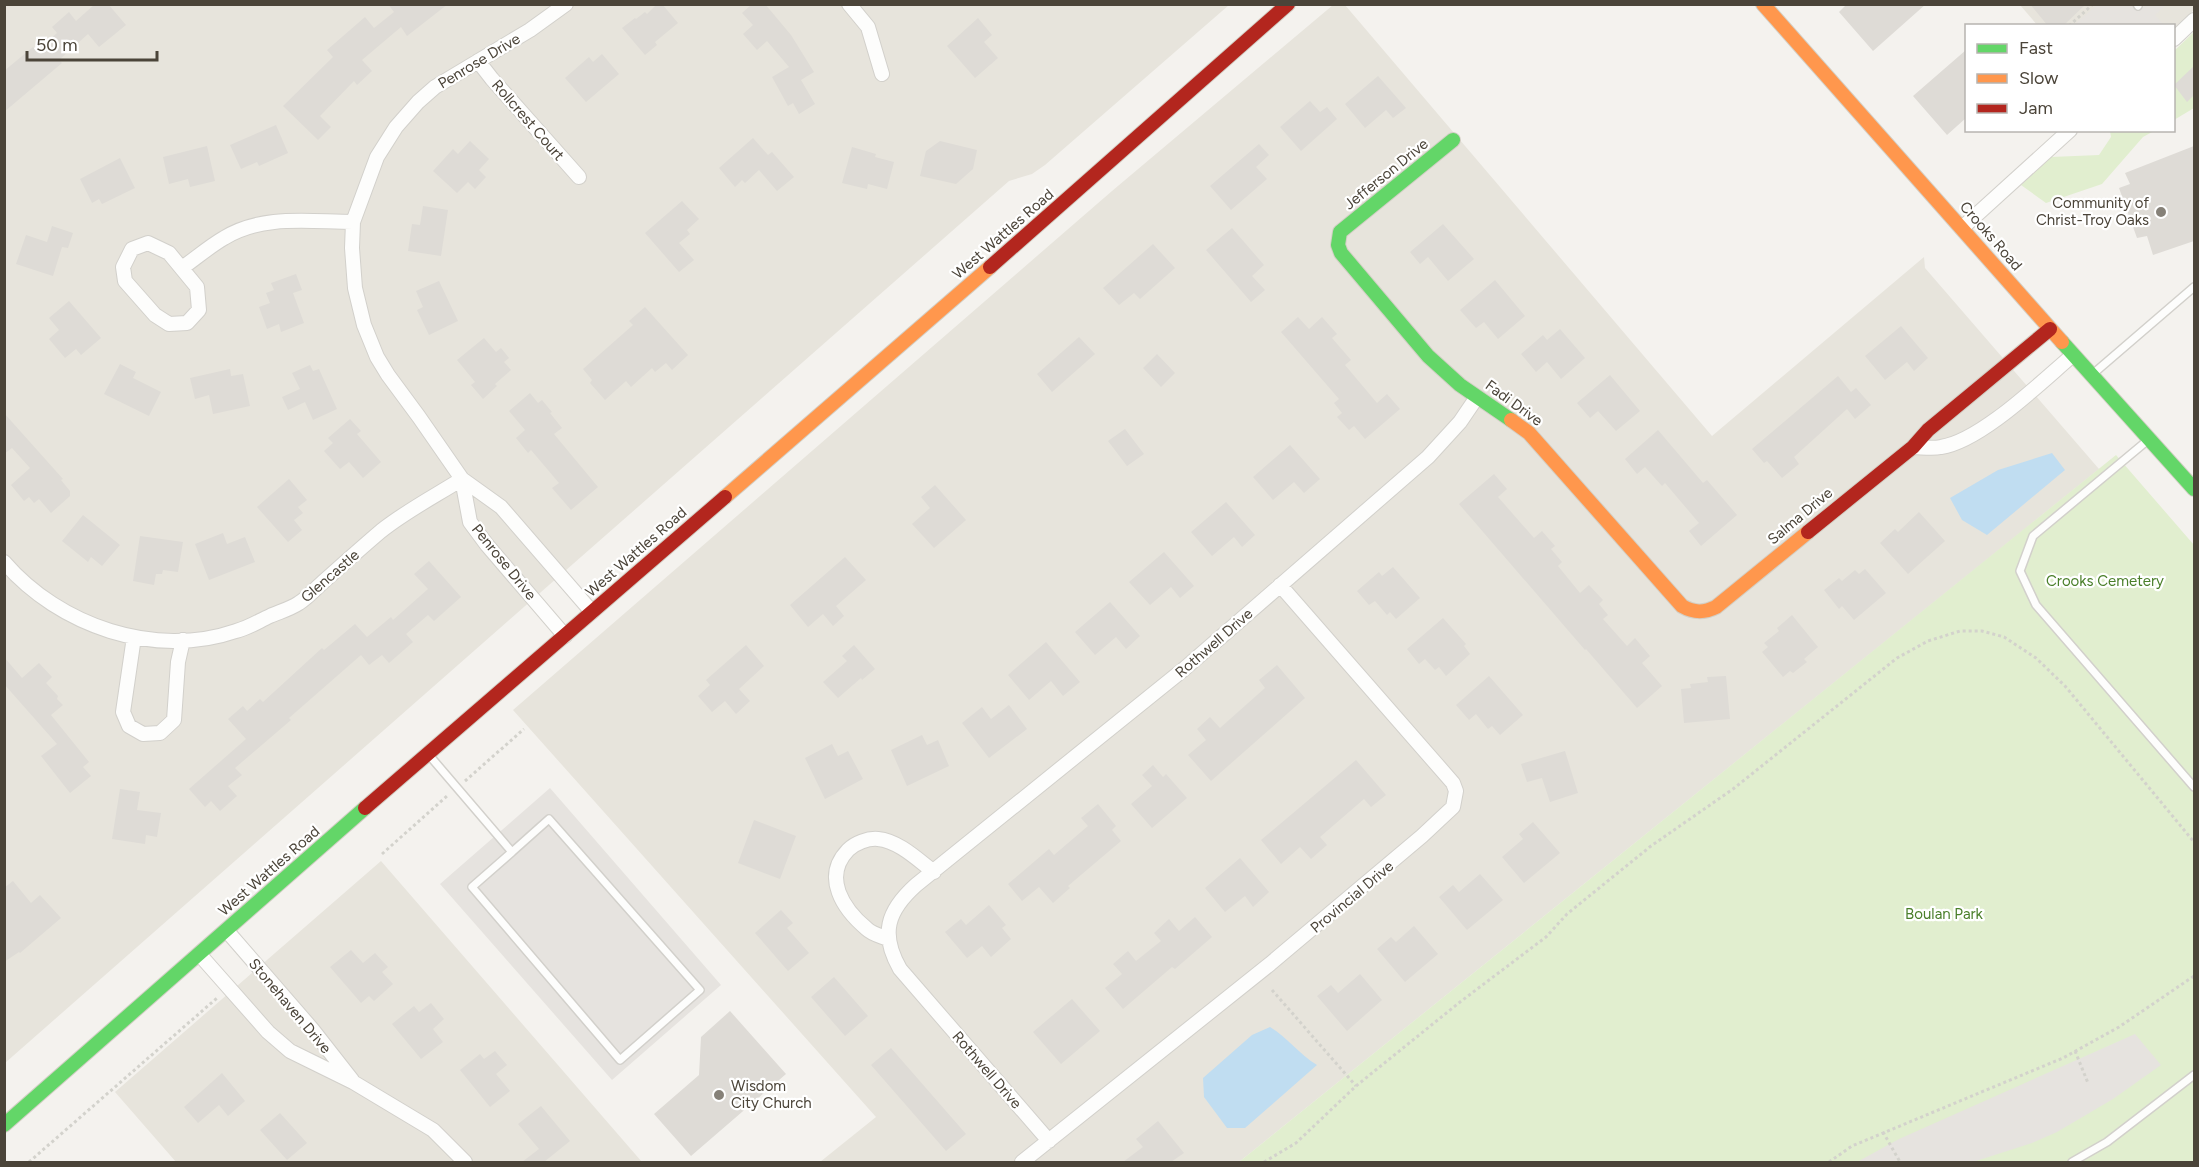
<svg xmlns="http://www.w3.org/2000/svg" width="2199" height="1167" font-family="Figtree,sans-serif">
  <rect width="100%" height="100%" fill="#f4f2ee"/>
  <path fill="#e7e4dc" d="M2194 4V10L2174 28V26H2038L2020 5Z
    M5 5H1229L1045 165 1032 174 1009 181 5 1063Z
    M1333 5H1345L1712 436 1924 257 1925 268 2099 469 1239 1162H820L876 1117 513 710 1112 191Z
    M381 861 642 1162H176L115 1092Z"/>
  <path fill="#e1eecf" d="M2194 32V108L2174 120V51Z
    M2110 131H2154L2143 137 2102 184 2046 203 2021 185 2051 157 2099 155 2111 137Z
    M2116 455 2194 545V1162H1239Z"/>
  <path fill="#e6e3df" d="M2164 4 2165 6 2155 15 2164 25 2073 26 2097 5Z
    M550 788 721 985 612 1080 440 884Z
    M2135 1034 2161 1065 2113 1099 2057 1132 2032 1143 1973 1162H1857L1899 1139Z"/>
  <path fill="#c0ddf1" d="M2052 453 2065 470 1987 535 1962 520 1950 498 1998 470Z
    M1270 1027C1288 1038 1299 1054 1317 1065L1245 1128H1227L1204 1097 1203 1078 1252 1035Z"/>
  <path fill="#dedbd6" d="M95 4H108L126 25 99 47 88 34 59 60 62 63 4 112V71L33 47 36 51 57 33 52 27 69 12 76 21Z
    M388 4H448L407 36 401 27 362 60 372 71 357 85 354 81 320 116 331 127 318 140 283 106 333 57 327 50 365 17 374 28 394 12Z
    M657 4H662L678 23 655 42 657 45 645 55 622 28 635 18 636 19 645 12 647 14Z
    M752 4H765L791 35 814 72 801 80 815 104 799 114 793 103 788 106 772 77 789 67 767 41 757 50 743 34 753 25 742 13Z
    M1847 4H1926L1873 51 1839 12Z
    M2030 4H2086L2063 26H2048Z
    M978 18 992 35 984 42 998 58 975 78 947 46Z
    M1966 50V118L1947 135 1913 96Z
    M602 54 619 74 586 102 565 78 589 57 593 62Z
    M2194 66V95L2187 102 2174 85Z
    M1378 76 1406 108 1393 118 1386 110 1365 128 1345 104Z
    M1310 101 1320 112 1327 107 1337 119 1301 151 1280 127Z
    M276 125 288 153 259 166 257 162 241 169 230 145Z
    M753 138 768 155 772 152 794 177 777 191 759 170 745 183 742 180 735 187 719 168Z
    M470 141 489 159 479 170 486 177 475 189 468 182 457 193 433 171 453 149 458 154Z
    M940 141 977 150 973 169 956 184 920 176 926 151Z
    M1259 144 1269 155 1256 167 1267 179 1231 210 1210 186Z
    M207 146 215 181 190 187 188 179 169 184 163 157Z
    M2194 146V241L2153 255 2147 236 2137 238 2119 188 2130 184 2125 173Z
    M852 147 876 154 875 157 894 162 887 189 868 184 867 189 842 183Z
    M120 158 135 188 102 204 99 199 92 203 80 179Z
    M682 201 699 219 687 230 690 234 679 243 694 260 679 272 645 233Z
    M423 206 448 210 441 256 408 251 412 224 420 225Z
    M1443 224 1474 259 1448 281 1428 257 1420 264 1410 252Z
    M52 226 73 233 68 248 62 247 53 276 16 264 26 235 47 242Z
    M1232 228 1264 265 1252 276 1265 290 1251 302 1206 250Z
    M1153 244 1175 268 1140 299 1134 293 1119 305 1103 288Z
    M296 274 302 290 293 293 304 323 281 332 279 324 267 329 259 307 270 303 266 293 274 290 271 283Z
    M1495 280 1525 316 1498 339 1484 322 1476 328 1460 310Z
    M439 281 458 321 429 335 417 310 423 307 416 291Z
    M69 301 101 338 81 355 76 349 65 358 49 339 59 330 49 318Z
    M645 307 688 355 672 370 666 363 655 372 652 368 631 387 626 381 605 400 590 383 592 380 583 369 633 325 629 321Z
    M1298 317 1309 329 1322 317 1337 334 1332 338 1351 360 1345 365 1377 403 1387 394 1400 409 1365 439 1354 426 1349 430 1337 417 1342 413 1334 403 1339 399 1281 332Z
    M1901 326 1928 358 1914 371 1907 362 1885 380 1865 356Z
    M1560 329 1585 358 1561 379 1547 362 1536 372 1521 354 1543 335 1547 340Z
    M1079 337 1095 354 1052 392 1037 374Z
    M484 338 496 352 501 348 509 358 504 362 511 370 495 384 497 386 483 399 471 385 475 382 457 360Z
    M1157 354 1175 373 1161 387 1143 368Z
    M120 364 136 372 133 378 161 392 149 416 104 394Z
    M310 365 313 371 319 369 337 409 313 420 305 402 288 410 282 397 300 389 292 373Z
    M230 369 231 376 243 374 250 406 213 414 209 395 195 399 190 378Z
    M1610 375 1640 411 1616 431 1598 411 1590 418 1577 403Z
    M1838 376 1851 392 1856 388 1871 405 1855 419 1847 409 1794 457 1799 464 1782 478 1767 461 1764 463 1752 449Z
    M530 393 538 403 542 400 552 412 550 413 562 428 554 434 598 487 571 510 552 488 559 483 531 450 528 453 516 438 525 430 509 411Z
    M4 413 63 479 61 480 70 491V496L51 513 39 499 34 503 29 497 24 501 11 485 30 468 12 448 4 454Z
    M350 419 361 431 357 434 381 462 363 478 349 462 340 469 324 451 333 443 328 438Z
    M1125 429 1144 454 1127 466 1108 441Z
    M1658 430 1703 483 1707 480 1737 515 1701 546 1689 531 1699 523 1665 483 1662 486 1645 467 1637 474 1625 459Z
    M1290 445 1320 479 1304 493 1294 482 1273 500 1253 477Z
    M1494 474 1507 489 1498 497 1534 538 1542 531 1555 546 1551 549 1562 562 1558 566 1580 593 1589 585 1603 600 1599 604 1608 615 1603 619 1627 646 1635 638 1650 656 1642 663 1662 686 1637 708 1586 649 1585 650 1459 504Z
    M289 479 307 500 298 507 303 513 294 520 302 530 288 542 257 507Z
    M935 485 966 520 934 548 912 524 930 508 921 497Z
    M1226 502 1255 535 1242 547 1234 537 1212 556 1191 532Z
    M1919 512 1945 541 1908 574 1880 543 1895 529 1898 532Z
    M83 515 120 545 102 566 91 557 88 562 62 541Z
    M223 533 227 544 245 537 255 562 209 580 195 544Z
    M140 536 183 542 178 572 163 570 162 574H156L154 585 133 581Z
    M1164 552 1194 586 1180 598 1171 587 1150 605 1129 582Z
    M845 557 866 580 836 606 844 616 833 626 823 614 808 627 790 605Z
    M429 561 461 597 434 621 428 615 406 634 413 642 389 663 382 655 369 665 361 655 289 718 291 720 235 768 242 775 228 786 237 796 220 811 211 801 205 807 189 789 246 739 228 719 243 706 247 711 260 699 263 702 322 648 324 650 355 624 367 637 391 617 393 620 428 589 414 574Z
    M1393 567 1420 598 1396 619 1390 612 1387 615 1375 601 1369 605 1357 591 1379 572 1382 576Z
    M1865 569 1886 593 1854 620 1842 606 1839 609 1824 590 1839 578 1842 581 1855 570 1859 574Z
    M1110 602 1140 636 1126 649 1116 637 1095 655 1075 632Z
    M1792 615 1818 647 1804 659 1807 662 1793 673 1790 671 1783 677 1762 652 1768 647 1764 643 1779 631 1777 628Z
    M1443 618 1466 644 1464 646 1470 654 1446 676 1439 667 1435 670 1425 659 1419 664 1407 649Z
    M1046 642 1080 682 1063 696 1051 681 1029 700 1008 675Z
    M746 645 764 666 739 689 750 701 736 714 725 701 712 712 698 696 710 685 706 680Z
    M854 645 875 669 862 680 861 678 838 698 823 682 847 661 842 656Z
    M4 657 22 678 39 663 52 677 46 683 58 696 57 699 63 705 51 715 89 762 83 767 91 776 70 793 41 756 57 744 4 684Z
    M1277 665 1305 698 1211 781 1188 755 1206 740 1197 729 1210 717 1220 728 1265 688 1259 680Z
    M1489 676 1523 715 1500 735 1492 726 1488 729 1476 714 1469 720 1456 705Z
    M1726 676 1730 719 1684 723 1681 689 1691 688 1690 684 1708 682 1707 677Z
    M1009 705 1027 729 989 758 962 723 982 707 991 719Z
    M922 735 927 745 938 740 949 766 907 786 891 750Z
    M832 744 838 756 848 751 863 779 825 799 805 758Z
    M1565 751 1578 793 1550 802 1542 778 1527 782 1521 764Z
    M1356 760 1386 795 1371 807 1364 799 1320 837 1327 845 1311 859 1300 847 1281 864 1261 840Z
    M1153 765 1163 777 1166 774 1187 798 1152 828 1131 804 1152 786 1142 775Z
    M120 789 140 792 137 810 161 813 157 837 146 835 145 844 112 839Z
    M1098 804 1116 826 1112 830 1121 841 1068 886 1070 888 1053 903 1039 887 1022 901 1008 884 1049 849 1054 855 1088 826 1081 818Z
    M754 820 796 836 780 879 738 863Z
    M1533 822 1560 853 1524 883 1502 857 1523 839 1519 834Z
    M1240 858 1269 892 1253 907 1245 896 1225 912 1205 888Z
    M1480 874 1503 900 1467 930 1439 897 1453 885 1459 892Z
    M13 881 31 903 40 895 61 918 20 953 19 952 4 962V888Z
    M989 905 1006 925 1002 928 1011 939 991 957 982 946 967 958 945 932 961 919 966 925Z
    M781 910 793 923 787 928 809 953 788 971 755 933Z
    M1195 917 1212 937 1175 969 1172 967 1123 1009 1105 988 1122 974 1113 964 1128 951 1136 961 1161 941 1154 933 1169 919 1179 931Z
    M1414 926 1438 954 1405 982 1377 949 1391 937 1396 942Z
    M351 950 363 963 375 953 388 967 382 972 393 984 374 1001 369 996 361 1003 330 967Z
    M1360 974 1382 1000 1347 1031 1317 996 1331 985 1338 993Z
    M834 977 868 1016 845 1036 811 997Z
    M1072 999 1100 1031 1061 1064 1033 1032Z
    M431 1003 444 1019 433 1029 443 1042 421 1059 392 1024 414 1006 419 1012Z
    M730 1011 786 1074 691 1156 654 1114 699 1075 701 1037Z
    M891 1048 966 1134 946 1151 871 1065Z
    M495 1051 507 1065 496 1074 510 1091 490 1107 460 1070 480 1054 484 1059Z
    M222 1073 245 1101 228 1116 219 1105 198 1123 184 1107Z
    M541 1106 570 1141 544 1162H522L539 1149 518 1124Z
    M280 1113 307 1143 287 1160 260 1130Z
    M1158 1121 1184 1153 1171 1162H1123L1143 1147 1136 1139Z"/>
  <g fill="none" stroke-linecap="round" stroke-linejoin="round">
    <defs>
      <path id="lane" d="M2137 4 2138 6
        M2094 373 2194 287
        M2148 440 2033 536 2020 571 2036 605 2194 787
        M429 755 512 852 472 887 620 1060 700 990 549 819 512 852
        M2072 1162 2107 1142 2194 1075"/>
      <path id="street" d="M566 4 530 30 435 87 418 102 396 127 377 157 353 222 352 248 355 288 364 325 377 357 388 375 419 417 462 479 501 507 592 612
        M849 4 868 27 882 74
        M2174 39 2194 20
        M478 61 492 79 579 177
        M1962 228 2070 130
        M148 243 169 253 197 287 199 310 187 323 169 324 155 315 125 281 123 267 132 249Z
        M182 268C196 258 210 246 224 238 263 214 310 222 353 222
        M1913 447C1921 447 1932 449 1941 447 1981 441 2041 382 2073 355
        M462 479 470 522 487 545 565 636
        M4 562C59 626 155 659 236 631 248 628 259 621 270 616 279 612 290 609 299 603 307 598 315 589 323 582 342 565 361 548 381 531 406 511 435 496 462 479
        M134 637 123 712 129 726 143 734 160 733 174 720 178 662 183 640
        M227 931 312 1029 352 1080
        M888 939C881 936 872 934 867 929 843 909 822 877 848 850 855 843 868 838 878 839 899 841 918 860 934 872
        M200 955 268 1032 290 1051 353 1082 433 1130 465 1162
        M1049 1141 900 969C880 934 887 911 916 885L1184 669 1428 457 1460 422 1477 397
        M1022 1162 1270 964 1422 836 1453 807 1456 791 1453 783 1280 585"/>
      <path id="fast" d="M1453 140 1340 232 1338 245 1341 253 1428 356 1460 385 1511 420
        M2062 342 2194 489
        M4 1125 365 808"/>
      <path id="slow" d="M1763 4 2062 342
        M1511 420 1529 433 1682 606C1694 613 1704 613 1716 607L1808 532
        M725 497 990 267"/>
      <path id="jam" d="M990 267 1288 4
        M1808 532 1913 447 1928 430 2050 329
        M365 808 725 497"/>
    </defs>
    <use href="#lane" stroke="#d2d0cb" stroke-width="10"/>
    <use href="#street" stroke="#d2d0cb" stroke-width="16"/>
    <use href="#fast" stroke="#d3cfc5" stroke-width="16"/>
    <use href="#slow" stroke="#d3cfc5" stroke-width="16"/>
    <use href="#jam" stroke="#d3cfc5" stroke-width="16"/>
    <path stroke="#d3d2cc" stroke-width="3" stroke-dasharray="3 3" stroke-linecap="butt" d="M2069 26 2093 4
      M465 781 524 729
      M382 854 448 795
      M1272 990 1356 1086
      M2075 1051 2088 1083
      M1883 1132 1900 1162
      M29 1162 217 998
      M1264 1162 1296 1143 1356 1086 1460 1002 1546 937 1567 914 1651 846 1733 789 1897 658 1928 641 1960 631H1982L2004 637 2036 658 2065 686 2194 842
      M1829 1162 1852 1146 2063 1058 2119 1027 2194 976"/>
    <use href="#lane" stroke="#fdfdfc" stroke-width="7"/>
    <use href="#street" stroke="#fdfdfc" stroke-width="14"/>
    <use href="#fast" stroke="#63d668" stroke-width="14"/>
    <use href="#slow" stroke="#ff974d" stroke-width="14"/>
    <use href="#jam" stroke="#b3261e" stroke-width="14"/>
  </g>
  <g fill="#868178" stroke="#fff" stroke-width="2">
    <circle cx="2161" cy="212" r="6"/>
    <circle cx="719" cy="1095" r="6"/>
  </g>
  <g text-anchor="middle" stroke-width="4.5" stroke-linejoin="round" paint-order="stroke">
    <g font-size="15" fill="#4b4439" stroke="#fff">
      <text transform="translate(479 61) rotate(-31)" y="5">Penrose Drive</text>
      <text transform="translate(528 120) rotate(49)" y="5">Rollcrest Court</text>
      <text transform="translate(1386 174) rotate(-39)" y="5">Jefferson Drive</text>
      <text transform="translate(1003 234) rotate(-41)" y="5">West Wattles Road</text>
      <text transform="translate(1991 236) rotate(49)" y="5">Crooks Road</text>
      <text transform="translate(1514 403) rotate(36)" y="5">Fadi Drive</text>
      <text transform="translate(1800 516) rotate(-40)" y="5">Salma Drive</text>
      <text transform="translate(636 552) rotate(-41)" y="5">West Wattles Road</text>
      <text transform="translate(504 562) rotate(51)" y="5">Penrose Drive</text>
      <text transform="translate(330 576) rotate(-41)" y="5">Glencastle</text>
      <text transform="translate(1214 643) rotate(-41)" y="5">Rothwell Drive</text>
      <text transform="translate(269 871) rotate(-41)" y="5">West Wattles Road</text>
      <text transform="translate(1352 897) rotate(-40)" y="5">Provincial Drive</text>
      <text transform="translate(290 1006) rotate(50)" y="5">Stonehaven Drive</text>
      <text transform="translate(987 1070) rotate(49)" y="5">Rothwell Drive</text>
    </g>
    <g font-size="15" fill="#4b4439" stroke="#fff" text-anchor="end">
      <text x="2149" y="208">Community of<tspan x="2149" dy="17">Christ-Troy Oaks</tspan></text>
      <text x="731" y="1091" text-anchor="start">Wisdom<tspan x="731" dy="17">City Church</tspan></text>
    </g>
    <g font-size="15" fill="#4a7f2a" stroke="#fff">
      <text x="2105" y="586">Crooks Cemetery</text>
      <text x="1944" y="919">Boulan Park</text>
    </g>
  </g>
  <rect width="2199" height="1167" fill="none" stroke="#4b4439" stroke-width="12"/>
  <rect x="1965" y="24" width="210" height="108" fill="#ffffff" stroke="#b7b4b0" stroke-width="1.5"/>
  <rect x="1977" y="44" width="30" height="9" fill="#63d668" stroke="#b7b4b0" stroke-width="1.5"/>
  <text x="2019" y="54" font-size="18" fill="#4b4439">Fast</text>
  <rect x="1977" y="74" width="30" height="9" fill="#ff974d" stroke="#b7b4b0" stroke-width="1.5"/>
  <text x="2019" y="84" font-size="18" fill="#4b4439">Slow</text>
  <rect x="1977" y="104" width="30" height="9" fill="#b3261e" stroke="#b7b4b0" stroke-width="1.5"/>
  <text x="2019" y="114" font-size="18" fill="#4b4439">Jam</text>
  <path d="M27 51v9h130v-9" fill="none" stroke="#4b4439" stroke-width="3"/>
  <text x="36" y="51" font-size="18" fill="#4b4439" stroke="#ffffff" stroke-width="4.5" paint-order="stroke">50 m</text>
</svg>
